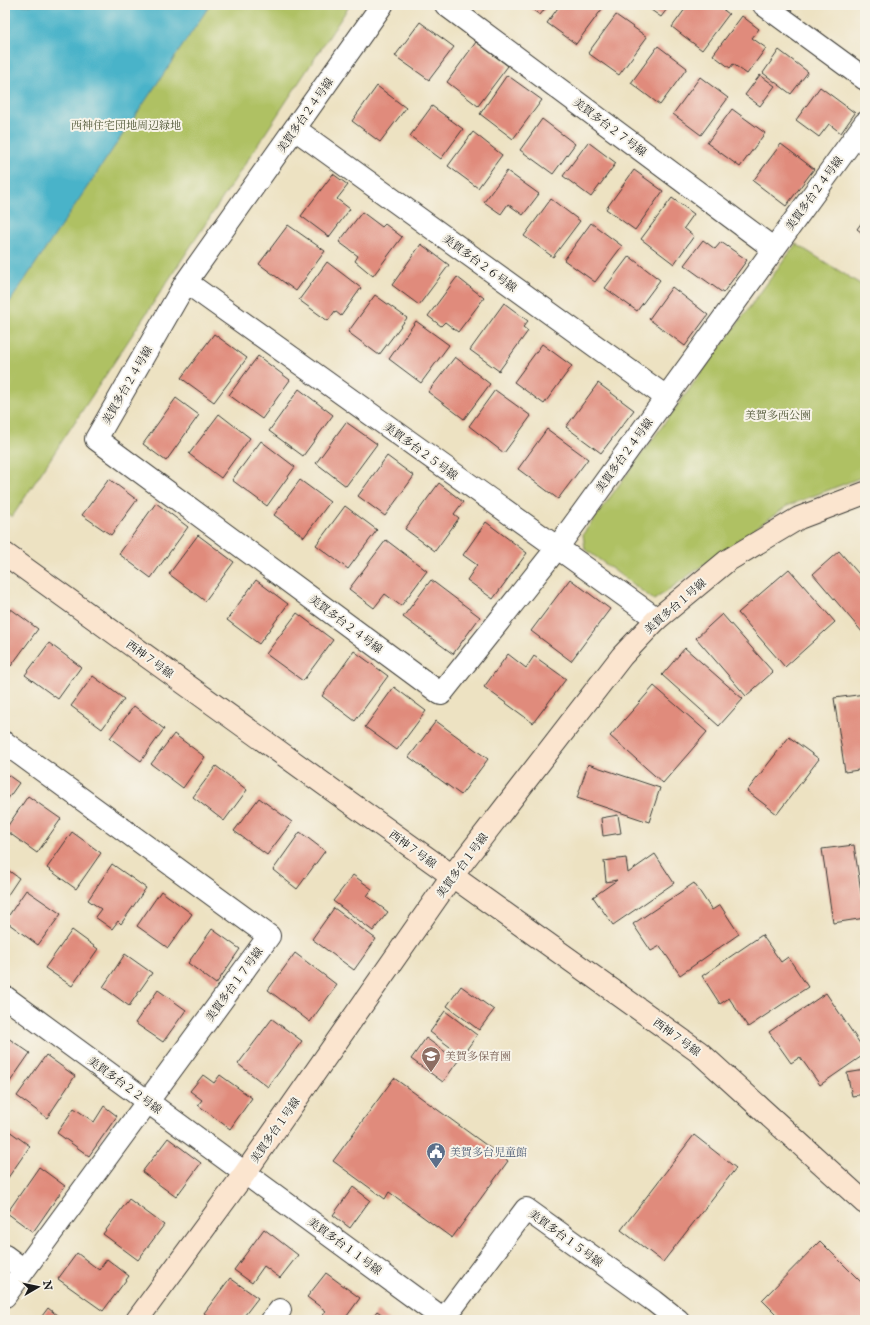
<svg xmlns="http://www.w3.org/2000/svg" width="870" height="1325" font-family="'IM FELL English','Noto Serif JP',serif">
  <rect width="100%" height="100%" fill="#f7f3e8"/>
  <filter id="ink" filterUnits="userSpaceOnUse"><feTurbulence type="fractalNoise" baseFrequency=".025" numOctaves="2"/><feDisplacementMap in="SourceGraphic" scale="8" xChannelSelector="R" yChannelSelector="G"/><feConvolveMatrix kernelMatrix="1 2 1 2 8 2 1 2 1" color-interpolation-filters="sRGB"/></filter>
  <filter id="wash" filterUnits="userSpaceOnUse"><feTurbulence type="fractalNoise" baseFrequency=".012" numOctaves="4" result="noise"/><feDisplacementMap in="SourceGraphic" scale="16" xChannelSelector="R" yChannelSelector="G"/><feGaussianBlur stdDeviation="0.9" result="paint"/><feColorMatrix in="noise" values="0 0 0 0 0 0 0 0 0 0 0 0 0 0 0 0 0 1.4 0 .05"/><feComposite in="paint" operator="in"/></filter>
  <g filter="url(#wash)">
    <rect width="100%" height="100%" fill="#ede2c2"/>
    <path fill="#afc164" stroke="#666e40" d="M5 5H350L12 517 5 512Z
      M796 244 865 287V476L787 506 654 600 585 549 583 534Z"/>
    <path fill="#4ab3c9" stroke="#336872" d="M5 5H210L5 309Z"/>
    <g id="blocks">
      <path fill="#e08b7b" d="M526 5H548L540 15Z
        M560 5H605L576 44 547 23Z
        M644 5H670L661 17Z
        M688 5H717L729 14 702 50 672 27Z
        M616 15 647 37 619 75 588 53Z
        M742 16 759 29 752 38 766 48 747 74 733 64 730 68 713 55Z
        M420 22 454 47 429 80 395 56Z
        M476 42 508 66 478 106 447 82Z
        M658 46 687 68 660 105 631 83Z
        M779 50 808 72 791 94 763 73Z
        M507 75 542 100 513 139 480 114Z
        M760 75 775 86 760 106 745 95Z
        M700 77 728 98 701 135 673 114Z
        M377 86 406 108 380 142 352 121Z
        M820 87 855 113 841 133 829 124 819 137 796 120Z
        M432 106 463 129 441 159 410 136Z
        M732 109 765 133 740 167 707 143Z
        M542 119 575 144 553 174 520 150Z
        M473 132 502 155 478 188 448 166Z
        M588 142 616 163 591 197 563 176Z
        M781 144 814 169 786 206 753 181Z
        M634 170 663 191 635 230 606 209Z
        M507 171 539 194 523 215 508 204 501 214 484 202Z
        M333 174 348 185 337 199 350 209 329 237 301 216Z
        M672 198 694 214 684 228 694 236 674 264 641 239Z
        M551 199 580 221 553 257 524 236Z
        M362 212 382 227 385 224 402 237 373 276 355 261 358 256 339 242Z
        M865 218V235L857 229Z
        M591 223 622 246 595 282 564 260Z
        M288 225 325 251 296 291 259 264Z
        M703 240 715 249 721 242 747 260 723 293 684 265Z
        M421 244 449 265 419 305 392 285Z
        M629 256 660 280 637 311 605 288Z
        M327 262 361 288 341 316 335 311 328 321 299 300Z
        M457 277 484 298 458 332 445 322 441 326 428 316Z
        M672 287 708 315 685 346 649 319Z
        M375 295 407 318 379 355 348 332Z
        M504 303 528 321 523 327 528 331 499 371 470 350Z
        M416 321 449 345 421 383 389 359Z
        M214 334 247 358 214 402 181 378Z
        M542 344 572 366 544 404 514 382Z
        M258 356 290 380 262 419 229 395Z
        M455 357 490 384 464 419 428 392Z
        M598 383 634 410 601 453 566 427Z
        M299 389 333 415 303 456 269 431Z
        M495 390 531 416 504 453 469 426Z
        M176 398 199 415 166 461 143 444Z
        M219 414 250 438 221 478 189 454Z
        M346 422 377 444 346 486 316 463Z
        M547 429 588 459 558 499 518 469Z
        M261 441 295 467 267 506 232 480Z
        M387 456 414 476 385 516 358 496Z
        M109 479 137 500 111 535 82 515Z
        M300 480 330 502 304 537 274 515Z
        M439 483 463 502 454 514 459 518 435 551 405 529Z
        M156 503 188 527 151 578 119 554Z
        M345 506 377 530 348 569 316 545Z
        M486 522 527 553 493 599 467 580 477 565 463 555Z
        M198 535 234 562 205 601 169 574Z
        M386 540 427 571 401 606 385 594 374 608 349 589Z
        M839 551 865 581V631L863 633 813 574Z
        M789 569 835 622 785 667 738 613Z
        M570 579 610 609 571 661 531 631Z
        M256 580 288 604 259 644 227 620Z
        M431 580 480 617 453 654 403 617Z
        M11 609 38 629 11 666 5 661V618Z
        M297 613 333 640 303 681 266 654Z
        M722 614 773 672 746 696 696 638Z
        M49 643 81 667 58 699 25 675Z
        M685 648 743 699 719 726 662 675Z
        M354 651 388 676 355 721 322 696Z
        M508 654 526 668 534 656 566 679 533 723 484 687Z
        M93 676 124 699 102 729 71 706Z
        M654 686 707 732 663 783 610 736Z
        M394 687 426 711 397 750 365 727Z
        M865 694V769L845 772 834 698Z
        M134 706 164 729 141 761 110 738Z
        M436 721 488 759 461 795 409 757Z
        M174 734 205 757 183 788 151 764Z
        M789 737 819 759 777 814 747 791Z
        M588 764 660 788 649 822 577 798Z
        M216 766 247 790 224 821 193 797Z
        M5 773 19 783 5 803Z
        M28 796 61 819 37 853 5 830Z
        M259 798 292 822 267 855 234 831Z
        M618 815 621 833 603 836 601 818Z
        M72 832 101 853 76 889 47 868Z
        M300 832 325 851 297 889 273 870Z
        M854 845 865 918 833 923 822 849Z
        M655 854 674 883 613 925 593 897 617 880 606 882 604 861 626 858 628 873Z
        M112 864 146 888 121 924 118 921 112 929 95 917 101 909 88 900Z
        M5 868 19 878 5 899Z
        M353 875 372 889 367 896 388 912 373 931 333 901Z
        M694 883 712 910 720 905 739 934 680 975 660 946 651 951 633 924Z
        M26 890 61 914 38 945 5 921Z
        M161 891 192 914 168 948 137 926Z
        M334 908 376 939 354 970 312 939Z
        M212 929 240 949 216 984 188 963Z
        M72 930 98 949 72 986 45 968Z
        M762 935 781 962 788 957 808 987 748 1027 729 998 720 1004 702 976Z
        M295 953 337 985 310 1022 268 990Z
        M125 954 152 973 129 1006 103 987Z
        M461 986 494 1010 479 1030 447 1006Z
        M158 990 186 1010 163 1042 135 1023Z
        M826 993 865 1051V1054L820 1085 800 1057 791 1063 769 1032Z
        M445 1011 477 1035 462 1056 430 1032Z
        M272 1019 302 1041 268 1087 238 1064Z
        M8 1038 30 1053 5 1089V1042Z
        M426 1038 458 1061 443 1082 411 1059Z
        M46 1055 75 1076 47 1118 17 1096Z
        M865 1070V1094L852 1096 847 1073Z
        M203 1075 214 1083 220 1075 252 1098 230 1129 198 1105 202 1100 190 1091Z
        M394 1078 508 1161 452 1238 389 1192 385 1199 333 1161Z
        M104 1106 117 1116 89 1156 57 1133 74 1108 94 1122Z
        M5 1128 30 1146 5 1182Z
        M694 1135 736 1168 663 1262 621 1230Z
        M168 1138 201 1163 176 1197 142 1172Z
        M39 1167 65 1186 33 1232 7 1213Z
        M353 1187 370 1200 350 1228 333 1215Z
        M129 1199 164 1225 138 1260 103 1234Z
        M264 1229 298 1255 280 1278 264 1266 252 1283 234 1270Z
        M820 1241 865 1286V1320H782L762 1300Z
        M77 1253 99 1270 107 1259 129 1276 103 1311 58 1279Z
        M326 1273 360 1298 344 1320H320L326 1311 307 1297Z
        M230 1278 258 1298 241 1320H213L204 1313Z
        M48 1308 63 1320H39Z
        M377 1311 390 1320H370Z"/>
    </g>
  </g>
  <g filter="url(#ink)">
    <use href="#blocks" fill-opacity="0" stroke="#3b3a35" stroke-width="1"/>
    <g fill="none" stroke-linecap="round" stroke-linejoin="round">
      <defs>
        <path id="street" d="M382 5 186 282 96 439 441 694 557 548 865 123
          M446 5 774 249
          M764 5 865 79
          M295 129 666 397
          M186 282 657 619
          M5 743 269 936 5 1296
          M5 997 445 1320
          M5 1256 24 1270
          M272 1320 280 1310
          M443 1320 526 1209 654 1301 678 1320"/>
        <path id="secondary" d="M5 554 367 815 699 1052 865 1203
          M137 1320 245 1173 452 876 622 656 657 619 727 561 799 518 865 493"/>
      </defs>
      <use href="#street" stroke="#3b3a35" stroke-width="24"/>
      <use href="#secondary" stroke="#3b3a35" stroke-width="24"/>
      <use href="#street" stroke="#fff" stroke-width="22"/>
      <use href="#secondary" stroke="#fbe5cf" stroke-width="22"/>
    </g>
  </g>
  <defs>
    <symbol id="school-pin" viewBox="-11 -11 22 30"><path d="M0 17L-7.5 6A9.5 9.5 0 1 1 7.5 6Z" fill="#8d6e63" stroke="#f7f3e8"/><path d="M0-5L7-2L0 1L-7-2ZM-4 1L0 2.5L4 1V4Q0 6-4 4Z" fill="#fff"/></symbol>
    <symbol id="civic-pin" viewBox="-11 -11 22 30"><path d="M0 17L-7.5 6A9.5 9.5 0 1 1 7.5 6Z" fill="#5c6f8a" stroke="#f7f3e8"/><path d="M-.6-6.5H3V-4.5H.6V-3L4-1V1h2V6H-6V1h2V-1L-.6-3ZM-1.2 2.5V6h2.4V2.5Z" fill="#fff"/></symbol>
  </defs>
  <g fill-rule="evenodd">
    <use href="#school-pin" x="420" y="1045" width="22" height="30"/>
    <use href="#civic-pin" x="425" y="1141" width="22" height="30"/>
  </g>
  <g text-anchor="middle" stroke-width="4" stroke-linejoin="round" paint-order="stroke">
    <g font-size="11" fill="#1c1c1c" stroke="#f7f3e8">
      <text transform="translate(305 115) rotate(-55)" y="4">美賀多台２４号線</text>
      <text transform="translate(610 127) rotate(37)" y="4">美賀多台２７号線</text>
      <text transform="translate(814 193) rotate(-54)" y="4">美賀多台２４号線</text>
      <text transform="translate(480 263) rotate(36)" y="4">美賀多台２６号線</text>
      <text transform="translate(127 385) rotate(-60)" y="4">美賀多台２４号線</text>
      <text transform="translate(421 451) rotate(36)" y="4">美賀多台２５号線</text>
      <text transform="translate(624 455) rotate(-54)" y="4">美賀多台２４号線</text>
      <text transform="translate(675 606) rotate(-41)" y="4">美賀多台１号線</text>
      <text transform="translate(346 624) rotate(37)" y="4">美賀多台２４号線</text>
      <text transform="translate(150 659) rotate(36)" y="4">西神７号線</text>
      <text transform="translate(413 849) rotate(36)" y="4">西神７号線</text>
      <text transform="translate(462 865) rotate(-53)" y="4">美賀多台１号線</text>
      <text transform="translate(234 984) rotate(-54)" y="4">美賀多台１７号線</text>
      <text transform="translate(677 1037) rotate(36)" y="4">西神７号線</text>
      <text transform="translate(125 1085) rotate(36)" y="4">美賀多台２２号線</text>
      <text transform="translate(275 1130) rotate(-55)" y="4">美賀多台１号線</text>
      <text transform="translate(566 1238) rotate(36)" y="4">美賀多台１５号線</text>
      <text transform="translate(345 1246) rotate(36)" y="4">美賀多台１１号線</text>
    </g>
    <g font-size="11" fill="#4f5635" stroke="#f7f3e8">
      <text x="126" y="129">西神住宅団地周辺緑地</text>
      <text x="778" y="419">美賀多西公園</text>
    </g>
    <g font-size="11" fill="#785e54" stroke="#f7f3e8" text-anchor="start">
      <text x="445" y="1060">美賀多保育園</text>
    </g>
    <g font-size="11" fill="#4e5e75" stroke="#f7f3e8" text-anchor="start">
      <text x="450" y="1156">美賀多台児童館</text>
    </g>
  </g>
  <rect width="870" height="1325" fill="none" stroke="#f7f3e8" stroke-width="20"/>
  <g transform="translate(38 1287) rotate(81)" stroke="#f7f3e8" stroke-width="3" paint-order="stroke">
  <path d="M0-3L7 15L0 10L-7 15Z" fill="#1c1c1c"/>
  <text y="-6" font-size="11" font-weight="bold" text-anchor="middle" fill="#1c1c1c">N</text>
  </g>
</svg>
